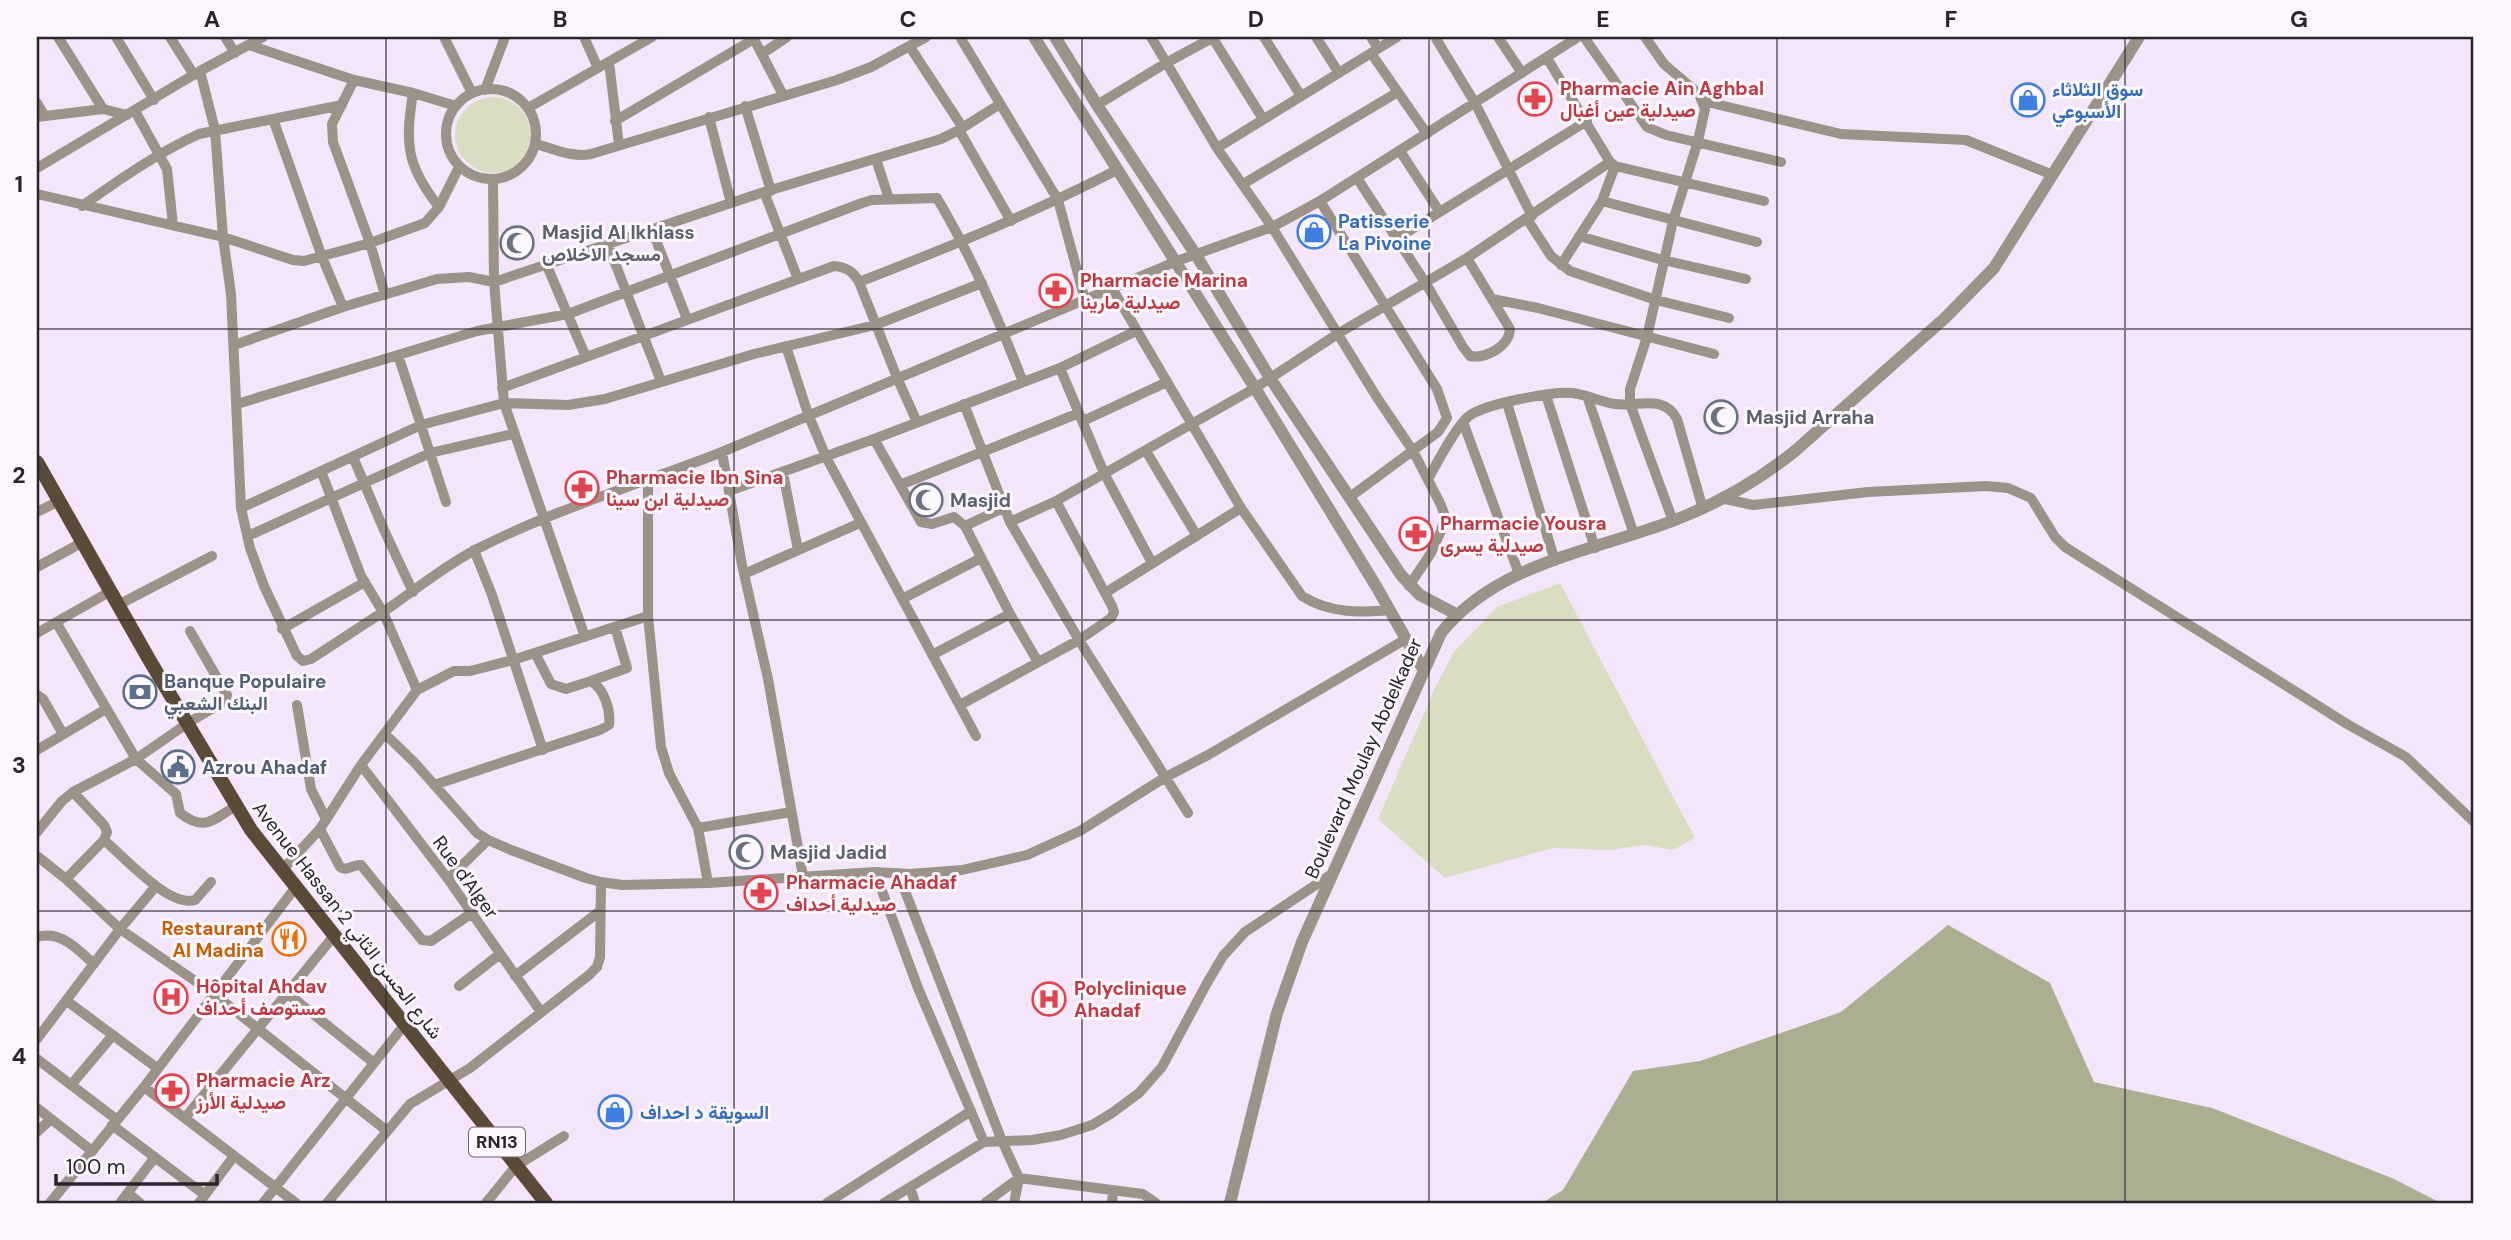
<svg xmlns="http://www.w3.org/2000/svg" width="2511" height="1240" font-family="'DM Sans',Vazirmatn,sans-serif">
  <rect width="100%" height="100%" fill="#f4e5fb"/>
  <path fill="#daddc1" d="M455 135a38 38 0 1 1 76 0a38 38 0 1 1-76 0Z
    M1560 583 1695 838 1673 850 1645 845 1609 850 1553 848 1445 878 1378 819 1435 688 1454 652 1497 607Z"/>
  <path fill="#abae91" d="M1948 925 2050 983 2094 1082 2212 1108 2392 1178 2441 1203H1542L1563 1190 1633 1071 1700 1061 1841 1012Z"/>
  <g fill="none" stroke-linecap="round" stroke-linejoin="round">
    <path stroke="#9c9288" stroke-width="10" d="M58 37 103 109 127 115
      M116 37 154 100
      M170 37 194 75
      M225 37 235 53
      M444 37 472 93
      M584 37 598 68
      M753 37 783 95
      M960 37 1058 200 1085 300
      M1151 37 1217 148 1272 227 1376 396 1413 451 1440 503 1445 516 1441 531 1431 553 1409 586
      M1212 37 1263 119
      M1264 37 1301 96
      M1316 37 1339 73
      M1371 37 1378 48
      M1435 37 1475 103 1532 216
      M1498 37 1522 73
      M1584 37 1647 127 1666 135 1781 162
      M1645 37 1664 64 1699 94 1705 109 1698 141 1673 221 1647 337 1630 389V404L1673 521
      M249 45 354 80 413 93 456 106
      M910 47 963 128
      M763 53 787 37
      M1371 53 1427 134
      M609 62 619 145
      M200 71 215 130 223 237 231 294 241 508 250 548 264 586 297 656 303 661 311 659 383 612 361 576 321 471
      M354 80 332 124 333 142 370 243 385 295
      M446 134a45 45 0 1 1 90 0a45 45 0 1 1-90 0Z
      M485 90 505 37
      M413 93C405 144 406 165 439 207
      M1703 101 1841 134 1966 140 2053 175
      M37 103 44 115
      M1097 105 1166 63 1214 37
      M745 106 771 191
      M528 108 652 37
      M135 111 167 169 173 225
      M37 117 103 109
      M709 117 731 203
      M273 119 322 257 343 307
      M615 121 754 39
      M959 130 1011 221
      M536 144C554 149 573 158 591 154L837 80 871 67 926 37
      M1217 148 1397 37
      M1400 151 1439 211
      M876 159 889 199
      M1610 162 1615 166 1764 201
      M37 168 200 71 263 37
      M1357 178 1425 282 1463 347 1470 356C1485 359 1509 347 1510 329L1467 258
      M493 180 494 282 504 403 585 637
      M1243 184 1398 92
      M764 192 798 279
      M37 194 223 237 293 260 304 261 370 243 425 223 439 207 459 167
      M1320 201 1437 389 1447 418 1438 432 1350 497
      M1602 201 1615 166
      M82 206C119 180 157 153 199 134L342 105
      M1527 219 1551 256 1570 271 1656 300 1729 318
      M652 230 687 319
      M1579 236 1663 260 1746 279
      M1396 239 1587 121
      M608 245 661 381
      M1561 265 1602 201 1757 242
      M547 266 585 355
      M859 282C947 248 1033 213 1117 170
      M1112 288 1241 508 1302 596C1329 613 1358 613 1390 610
      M1492 299 1538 308 1714 354
      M234 345 343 307 437 279 469 277 494 282 764 192 941 139 959 130 1000 104
      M786 346 808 414 826 457 976 736
      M398 355 446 502
      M1060 368 1104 473 1152 563
      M502 388 834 266C846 267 853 271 859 282L898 380 917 422
      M1546 395 1595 548
      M1587 396 1634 534
      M1507 403 1555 561
      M237 404 477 331 568 314 862 203 872 200 937 198C972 257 998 318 1023 382
      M964 404 1010 522 1079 640 1188 813
      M1083 421 1167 382
      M1463 422 1519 574
      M874 439 921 522 932 524 954 517 965 526 1010 614 1038 662
      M1146 451 1197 536
      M722 452 742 565 768 679 803 876
      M353 457 384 530 413 592
      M783 473 798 550
      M1428 479C1437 463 1456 426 1469 416 1484 404 1553 391 1573 393 1587 395 1601 402 1615 404 1638 407 1664 394 1677 419L1703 509
      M648 481V616L661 747 669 773 698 828 708 883
      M900 485 1079 413
      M729 491 874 439 1060 368 1136 331
      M1725 499 1753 505 1868 492 1986 486 2008 488 2031 498 2055 537 2065 547 2347 724 2406 757 2474 822
      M241 508 421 425 504 403 568 405 605 399 754 354 875 325 982 283
      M37 512 59 501
      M1010 522 1056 501 1255 388 1339 333 1467 258 1610 162 1547 58
      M965 526 1005 507
      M248 536 430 453 513 434
      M474 550 492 595 543 750
      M37 567 83 542
      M744 574 860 523
      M1105 593 1241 508
      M902 599 981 558
      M118 605 212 556
      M56 622 136 759 176 794 180 813C205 832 212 820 236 806
      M282 629 365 582
      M37 633 111 591
      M932 655 1010 614
      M591 681 627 668 615 627
      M417 690 454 671H470L513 660 648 616
      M37 695 43 699 63 734
      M297 705 311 789 326 819
      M960 705 1079 640 1111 618 1114 612 1112 606 1056 501
      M385 734 414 762 477 833 488 840 511 850 586 878 601 882 622 885 708 883 875 872 910 874 962 870 1027 855 1080 831 1164 778 1208 755 1406 639
      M37 750 106 709
      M361 765 448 879 541 1012
      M434 785 600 730 609 725C611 710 604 689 591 681L566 689 551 684 535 653
      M698 828 791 812
      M320 829 340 867C347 872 353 864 361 865L422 940 431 941 472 913
      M37 832 62 801 73 792 136 759 188 723 225 701 227 695 190 631
      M104 840C123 856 169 908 195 900L211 882
      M37 856 66 879 120 929 214 994 387 1131
      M282 870 320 829 361 765 417 690 383 612C414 591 444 566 477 549 555 509 641 484 722 452L1177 261 1272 227 1320 201 1578 37
      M875 872 918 988 984 1142
      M898 873 1002 1141 1019 1178 1143 1194 1156 1203
      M66 879 104 840 107 832 104 825 73 792
      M448 879 488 840
      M37 937C61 930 78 950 94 964
      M515 976 600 911
      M459 986 500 954
      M287 993 374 1063
      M67 1001 157 1068
      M37 1039 120 929 156 886
      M37 1059 116 1119
      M71 1085 113 1035
      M144 1087 296 1203
      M37 1108 92 1151
      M185 1118 333 937
      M112 1125 205 1195
      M37 1132 51 1119
      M910 1187 915 1203
      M128 1193 140 1203
      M50 1203 144 1087 295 888
      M120 1203 155 1157
      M199 1203 234 1156
      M263 1203 405 1024
      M327 1203 410 1104 470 1068 589 975 597 967 600 957 601 882
      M486 1203 516 1166 564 1136
      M827 1203 971 1111
      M884 1203 984 1142 1032 1140 1061 1135 1092 1125 1112 1113 1139 1093 1162 1067 1207 983 1223 956 1245 932 1332 874
      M985 1203 1019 1178
      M1014 1203 1019 1178
      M1112 1203 1113 1191"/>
    <path stroke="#9c9288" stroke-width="12" d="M1034 37 1255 388 1376 586 1423 669
      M1055 37 1097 105 1196 255 1270 378 1401 575 1420 595 1456 614
      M1230 1203 1277 1013 1302 942 1441 633C1498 562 1595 551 1675 520 1719 503 1759 480 1795 451L1945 318 1994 268 2139 37"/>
    <path stroke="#5a4a38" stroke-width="14" d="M37 462 150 661 251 830 546 1203"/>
  </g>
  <path fill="none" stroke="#2a232d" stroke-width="2" stroke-opacity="0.55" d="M386 37V1203M734 37V1203M1082 37V1203M1429 37V1203M1777 37V1203M2125 37V1203M37 329H2474M37 620H2474M37 911H2474"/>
  <defs>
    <symbol id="pharmacy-ring" viewBox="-11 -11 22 22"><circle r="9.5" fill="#fbf7fd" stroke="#e0444e" stroke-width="1.5"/><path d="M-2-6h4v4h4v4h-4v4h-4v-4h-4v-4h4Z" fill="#e0444e"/></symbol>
    <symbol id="shop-ring" viewBox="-11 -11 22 22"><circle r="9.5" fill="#fbf7fd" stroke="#3f7fe0" stroke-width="1.5"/><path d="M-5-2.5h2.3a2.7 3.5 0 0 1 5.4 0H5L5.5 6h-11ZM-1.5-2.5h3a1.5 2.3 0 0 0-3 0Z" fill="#3f7fe0"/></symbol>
    <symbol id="mosque-ring" viewBox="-11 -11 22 22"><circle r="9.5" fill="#fbf7fd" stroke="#6b7280" stroke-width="1.5"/><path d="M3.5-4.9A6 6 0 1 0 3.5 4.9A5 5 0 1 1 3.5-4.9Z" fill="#6b7280"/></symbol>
    <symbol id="bank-ring" viewBox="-11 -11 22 22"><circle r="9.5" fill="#fbf7fd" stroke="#5c6f8a" stroke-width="1.5"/><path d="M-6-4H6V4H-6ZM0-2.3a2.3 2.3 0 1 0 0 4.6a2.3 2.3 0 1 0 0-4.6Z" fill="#5c6f8a"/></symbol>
    <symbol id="civic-ring" viewBox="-11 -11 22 22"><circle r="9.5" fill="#fbf7fd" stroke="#5c6f8a" stroke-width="1.5"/><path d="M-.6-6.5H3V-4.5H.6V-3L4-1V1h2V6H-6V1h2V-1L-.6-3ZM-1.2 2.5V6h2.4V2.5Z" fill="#5c6f8a"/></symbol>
    <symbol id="restaurant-ring" viewBox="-11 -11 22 22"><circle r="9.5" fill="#fbf7fd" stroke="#e8710a" stroke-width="1.5"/><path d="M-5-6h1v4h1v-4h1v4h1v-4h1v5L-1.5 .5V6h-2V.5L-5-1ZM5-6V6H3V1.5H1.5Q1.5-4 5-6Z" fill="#e8710a"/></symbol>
    <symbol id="hospital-ring" viewBox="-11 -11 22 22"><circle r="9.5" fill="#fbf7fd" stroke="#e0444e" stroke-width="1.5"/><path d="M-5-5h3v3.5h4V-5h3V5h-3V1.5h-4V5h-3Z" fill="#e0444e"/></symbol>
  </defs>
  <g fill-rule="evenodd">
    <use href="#pharmacy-ring" x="1516" y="80" width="38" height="38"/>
    <use href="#shop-ring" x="2009" y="81" width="38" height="38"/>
    <use href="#shop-ring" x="1295" y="213" width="38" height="38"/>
    <use href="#mosque-ring" x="498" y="224" width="38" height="38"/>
    <use href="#pharmacy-ring" x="1037" y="272" width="38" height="38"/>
    <use href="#mosque-ring" x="1702" y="398" width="38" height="38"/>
    <use href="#pharmacy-ring" x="563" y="469" width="38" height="38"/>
    <use href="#mosque-ring" x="907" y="481" width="38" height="38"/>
    <use href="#pharmacy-ring" x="1397" y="515" width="38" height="38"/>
    <use href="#bank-ring" x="121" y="673" width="38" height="38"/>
    <use href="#civic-ring" x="159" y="748" width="38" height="38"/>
    <use href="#mosque-ring" x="727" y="833" width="38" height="38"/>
    <use href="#pharmacy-ring" x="742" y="874" width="38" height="38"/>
    <use href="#restaurant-ring" x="270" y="920" width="38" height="38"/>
    <use href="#hospital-ring" x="152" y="978" width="38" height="38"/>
    <use href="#hospital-ring" x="1030" y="980" width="38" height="38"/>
    <use href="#pharmacy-ring" x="153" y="1072" width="38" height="38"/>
    <use href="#shop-ring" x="596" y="1093" width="38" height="38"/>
  </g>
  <g text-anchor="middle" stroke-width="6" stroke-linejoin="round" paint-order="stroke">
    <rect fill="#fbf7fd" stroke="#69636b" stroke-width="2" x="469" y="1127.5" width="56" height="29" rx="5"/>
    <g font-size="18" font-weight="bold" fill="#2a232d">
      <text x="497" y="1148">RN13</text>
    </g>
    <g font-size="19" font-weight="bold" fill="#be3a42" stroke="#fbf7fd" text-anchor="start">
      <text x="1560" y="95">Pharmacie Ain Aghbal<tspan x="1560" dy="22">صيدلية عين أغبال</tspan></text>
      <text x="1080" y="287">Pharmacie Marina<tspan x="1080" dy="22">صيدلية مارينا</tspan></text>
      <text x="606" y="484">Pharmacie Ibn Sina<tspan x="606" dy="22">صيدلية ابن سينا</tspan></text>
      <text x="1440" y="530">Pharmacie Yousra<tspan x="1440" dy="22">صيدلية يسرى</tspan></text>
      <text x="786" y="889">Pharmacie Ahadaf<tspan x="786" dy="22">صيدلية أحداف</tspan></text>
      <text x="196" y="993">Hôpital Ahdav<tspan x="196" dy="22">مستوصف أحداف</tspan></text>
      <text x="1074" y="995">Polyclinique<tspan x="1074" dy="22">Ahadaf</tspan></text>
      <text x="196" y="1087">Pharmacie Arz<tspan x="196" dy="22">صيدلية الأرز</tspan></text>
    </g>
    <g font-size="19" font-weight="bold" fill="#366cbe" stroke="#fbf7fd" text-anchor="start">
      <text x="2052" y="96">سوق الثلاثاء<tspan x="2052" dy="22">الأسبوعي</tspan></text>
      <text x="1338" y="228">Patisserie<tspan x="1338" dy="22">La Pivoine</tspan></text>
      <text x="640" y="1119">السويقة د احداف</text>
    </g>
    <g font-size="19" font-weight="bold" fill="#5b616d" stroke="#fbf7fd" text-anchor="start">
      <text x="542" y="239">Masjid Al Ikhlass<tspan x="542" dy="22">مسجد الاخلاص</tspan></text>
      <text x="1746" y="424">Masjid Arraha</text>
      <text x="950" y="507">Masjid</text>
      <text x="770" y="859">Masjid Jadid</text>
    </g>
    <g font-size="19" font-weight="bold" fill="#4e5e75" stroke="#fbf7fd" text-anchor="start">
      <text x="164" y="688">Banque Populaire<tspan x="164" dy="22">البنك الشعبي</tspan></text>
      <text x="202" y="774">Azrou Ahadaf</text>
    </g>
    <g font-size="19" fill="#2a232d" stroke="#fbf7fd">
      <text transform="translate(1363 758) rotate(-66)" y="7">Boulevard Moulay Abdelkader</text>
      <text transform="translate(466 877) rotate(54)" y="7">Rue d'Alger</text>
      <text transform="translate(348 920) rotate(52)" y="7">Avenue Hassan 2 شارع الحسن الثاني</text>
    </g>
    <g font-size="19" font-weight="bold" fill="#c56008" stroke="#fbf7fd" text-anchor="end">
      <text x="264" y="935">Restaurant<tspan x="264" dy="22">Al Madina</tspan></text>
    </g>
  </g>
  <rect width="2511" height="1240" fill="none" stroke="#fbf7fd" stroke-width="77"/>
  <path d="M56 1174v10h161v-10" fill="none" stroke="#2a232d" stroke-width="3.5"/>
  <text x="66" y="1174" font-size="21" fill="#2a232d" stroke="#fbf7fd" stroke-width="5" paint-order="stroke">100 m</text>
  <rect x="38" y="38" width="2434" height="1164" fill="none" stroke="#2a232d" stroke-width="2.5"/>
  <g font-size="23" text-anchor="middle" font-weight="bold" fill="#2a232d">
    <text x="212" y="27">A</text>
    <text x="560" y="27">B</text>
    <text x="908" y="27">C</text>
    <text x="1256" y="27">D</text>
    <text x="1603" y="27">E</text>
    <text x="1951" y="27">F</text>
    <text x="2299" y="27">G</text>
    <text x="19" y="192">1</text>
    <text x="19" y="483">2</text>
    <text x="19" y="773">3</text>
    <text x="19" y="1064">4</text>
  </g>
</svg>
